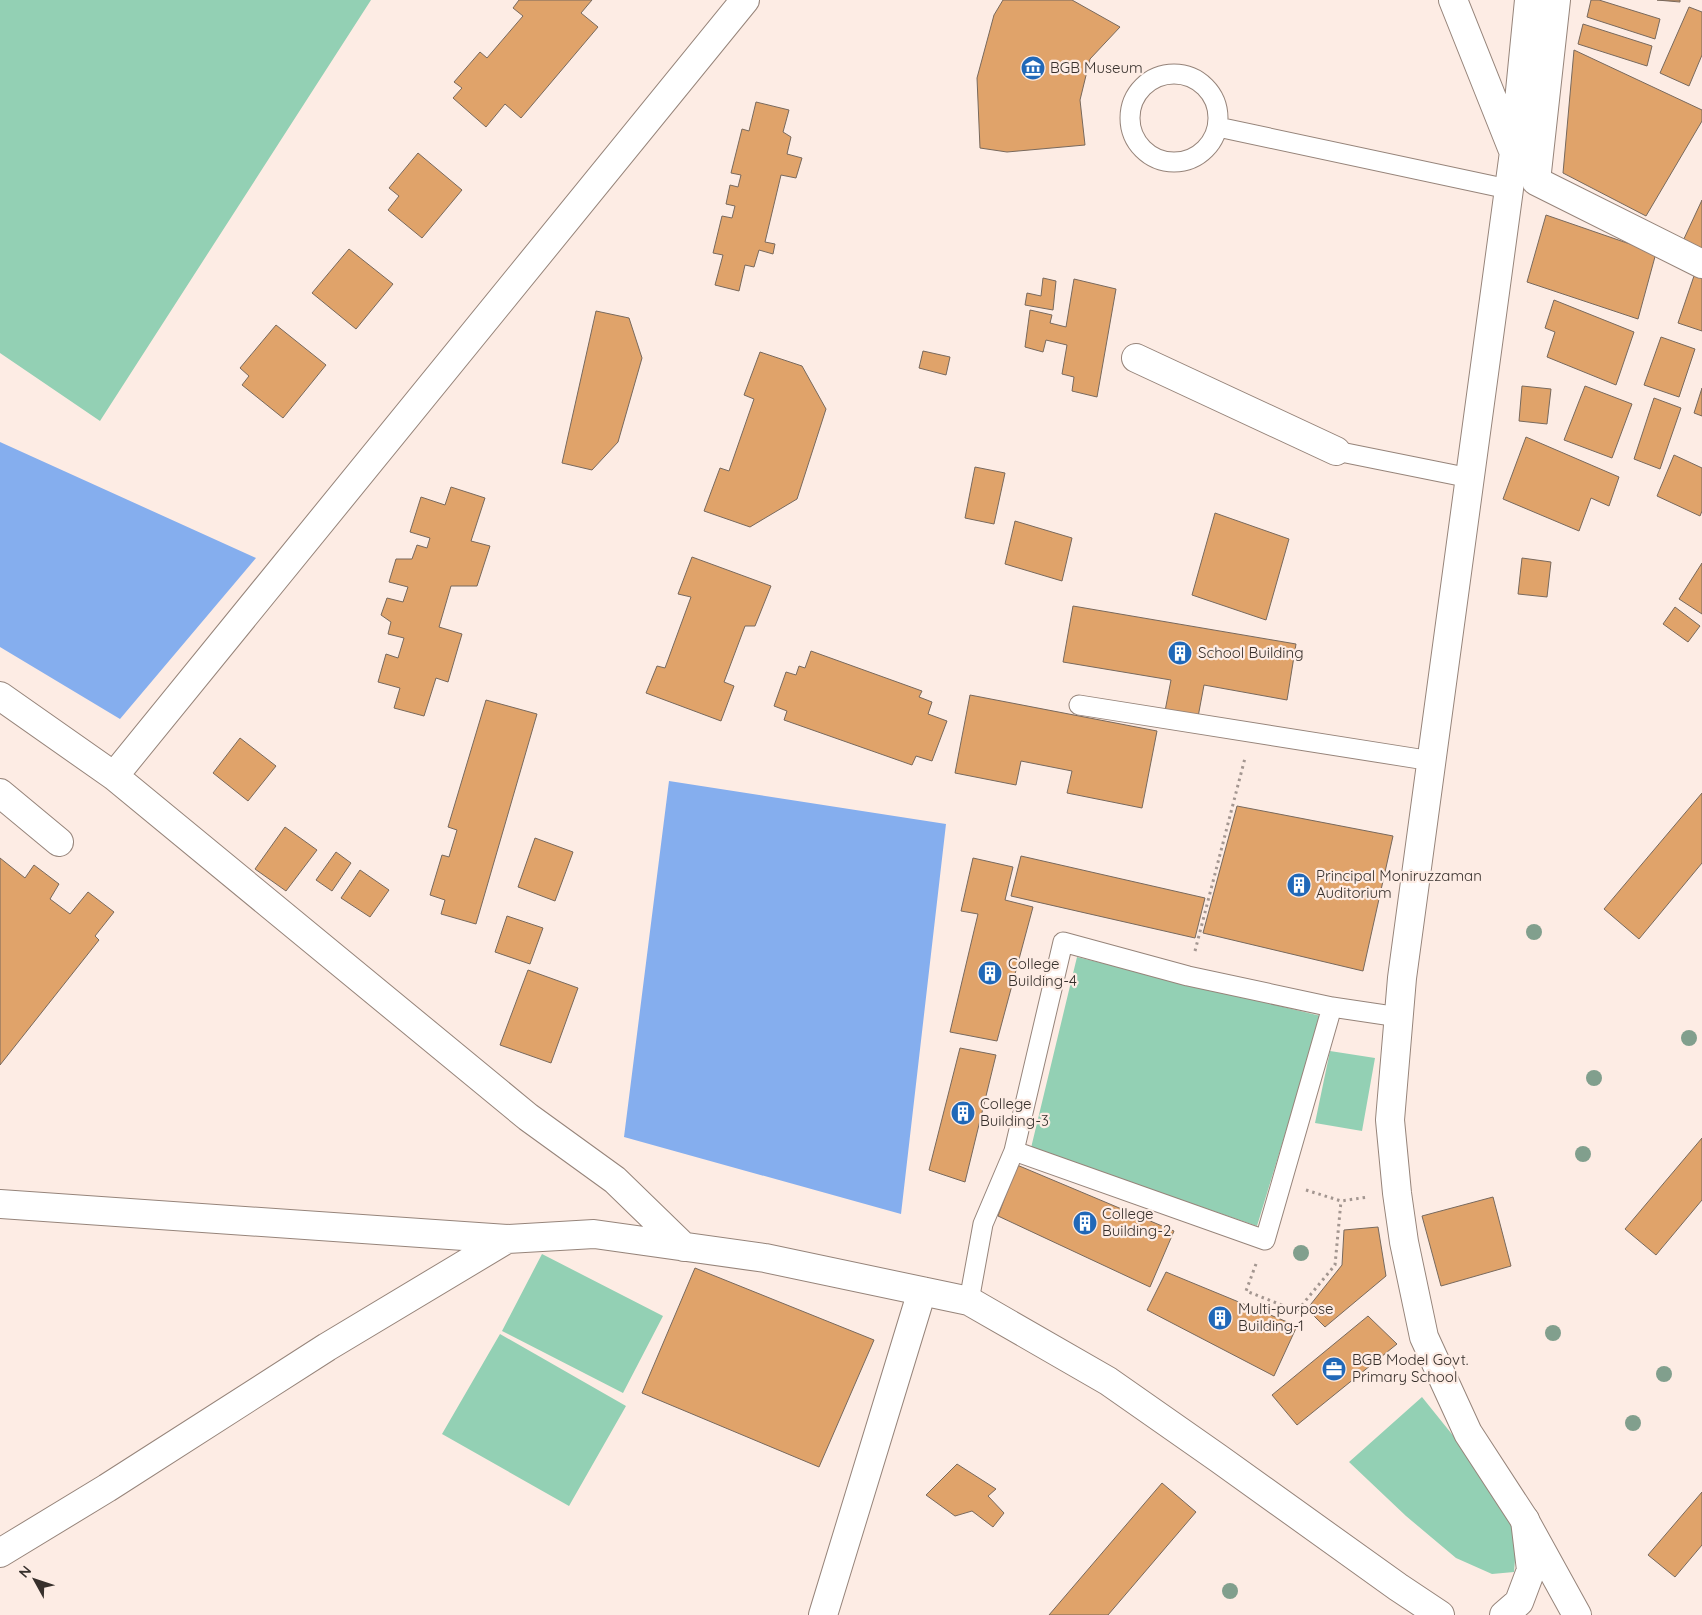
<svg xmlns="http://www.w3.org/2000/svg" width="1702" height="1615" font-family="Quicksand,sans-serif">
  <rect width="100%" height="100%" fill="#fdece4"/>
  <path fill="#93d0b4" d="M0 0H371L100 421 0 353Z
    M1077 957 1321 1016 1257 1226 1031 1148Z
    M1330 1051 1375 1058 1362 1131 1315 1123Z
    M542 1254 663 1316 623 1393 502 1331Z
    M500 1334 626 1406 569 1506 442 1434Z
    M1422 1397 1459 1443 1498 1499 1517 1536 1514 1572 1492 1574 1456 1558 1406 1516 1349 1462Z"/>
  <path fill="#85aeee" d="M0 442 256 558 120 719 0 647Z
    M669 781 946 824 901 1214 624 1137Z"/>
  <path fill="#e0a36a" stroke="#78695d" d="M519 0H592L581 13 598 27 521 118 505 104 486 127 453 98 462 88 454 82 480 52 487 58 523 16 513 8Z
    M1003 0H1072L1120 27 1090 59 1080 100 1085 145 1007 152 980 148 977 78 994 15Z
    M1591 0H1599L1660 19 1655 39 1587 17Z
    M1657 0H1680V2Z
    M1689 7 1702 12V55L1689 86 1660 73Z
    M1583 24 1652 46 1647 66 1578 44Z
    M1574 50 1702 110V121L1646 216 1563 173Z
    M756 102 789 110 783 132 791 137 787 154 802 158 796 178 781 175 765 242 775 244 773 254 759 250 754 267 745 265 739 291 715 285 723 255 713 253 722 216 732 218 735 206 726 204 730 185 738 187 741 175 731 173 742 129 749 131Z
    M418 153 462 190 422 238 388 210 399 196 389 188Z
    M1702 200V252L1682 243Z
    M1546 215 1656 253 1638 319 1527 282Z
    M349 249 393 284 356 329 312 293Z
    M1695 273 1702 275V331L1678 323Z
    M1043 278 1056 281 1053 310 1025 305 1027 293 1041 296Z
    M1074 279 1116 289 1097 397 1072 391 1074 377 1062 374 1067 345 1046 340 1043 352 1025 347 1030 310 1052 315 1050 323 1066 327Z
    M1554 300 1634 332 1616 385 1547 357 1555 332 1545 328Z
    M596 311 629 318 642 358 618 442 592 470 562 463Z
    M276 325 326 365 283 418 242 385 249 376 240 368Z
    M1661 337 1695 349 1679 397 1644 385Z
    M923 351 950 357 946 375 919 368Z
    M760 352 802 366 826 409 797 499 750 527 704 511 720 468 729 471 754 399 744 395Z
    M1522 386 1551 389 1547 424 1519 421Z
    M1585 386 1632 404 1612 458 1564 440Z
    M1702 388V416L1694 413Z
    M1654 398 1681 408 1660 469 1634 459Z
    M1526 437 1619 477 1609 506 1591 498 1579 531 1503 499Z
    M1674 455 1702 468V511L1700 516 1657 496Z
    M975 467 1005 473 994 524 965 518Z
    M451 487 485 498 471 541 490 546 477 586H451L439 627 462 634 448 682 436 678 424 716 394 708 400 688 378 682 386 654 398 658 404 638 388 634 391 622 381 615 387 598 403 602 408 587 389 582 396 559H412L417 545 427 548 430 538 410 532 421 497 445 505Z
    M1215 513 1289 539 1266 620 1192 595Z
    M1015 521 1072 538 1062 581 1005 564Z
    M692 557 771 586 755 626H745L724 682 734 686 721 721 646 693 657 666 665 668 691 597 678 594Z
    M1522 558 1551 562 1547 597 1518 594Z
    M1702 563V614L1679 599Z
    M1073 606 1296 644 1287 700 1204 685 1198 717 1165 711 1171 680 1063 662Z
    M1675 607 1700 626 1688 642 1663 624Z
    M811 651 922 691 919 697 932 702 928 714 947 721 932 761 916 756 912 765 784 720 787 711 774 706 786 672 796 675 799 666 805 668Z
    M970 695 1157 731 1142 808 1067 793 1072 771 1021 761 1016 785 955 773Z
    M486 700 537 714 476 924 441 914 445 900 430 895 442 855 449 857 457 830 448 827Z
    M240 738 276 766 248 801 213 773Z
    M1702 793V863L1639 939 1604 909Z
    M1237 806 1393 836 1363 971 1203 933Z
    M285 827 317 850 286 891 255 869Z
    M535 838 573 852 555 901 518 887Z
    M336 852 351 863 332 891 316 880Z
    M1021 856 1205 898 1195 938 1011 896Z
    M0 858 25 878 34 865 59 884 50 899 70 914 88 892 114 912 95 936 99 940 0 1065Z
    M973 858 1013 867 1005 900 1033 907 997 1041 950 1032 978 914 961 911Z
    M360 870 389 890 370 917 341 898Z
    M507 916 543 928 530 964 495 952Z
    M528 970 578 988 551 1063 500 1045Z
    M960 1048 996 1055 965 1182 929 1170Z
    M1702 1138V1200L1656 1255 1625 1229Z
    M1017 1165 1174 1231 1150 1287 998 1216Z
    M1493 1197 1511 1266 1441 1286 1422 1216Z
    M1378 1227 1386 1276 1325 1327 1307 1309 1342 1265 1344 1230Z
    M695 1268 874 1340 819 1467 642 1393Z
    M1166 1272 1297 1326 1274 1376 1147 1310Z
    M1368 1316 1397 1344 1297 1425 1272 1395Z
    M957 1464 996 1489 988 1496 1004 1513 993 1527 972 1511 955 1516 926 1495Z
    M1162 1483 1196 1512 1108 1615H1049Z
    M1702 1492V1545L1675 1577 1648 1555Z"/>
  <g fill="none" stroke-linecap="round" stroke-linejoin="round">
    <defs>
      <path id="lane" d="M1130 118a44 44 0 1 1 88 0a44 44 0 1 1-88 0Z
        M1218 127 1508 189
        M1336 451 1470 478
        M1079 705 1432 761
        M1014 1151 1265 1240 1332 1007
        M969 1301 983 1224 1014 1151 1063 942 1188 976 1332 1007 1399 1017"/>
      <path id="street" d="M1556 0 1536 181 1702 264
        M1136 358 1336 451
        M0 696 114 776 528 1117 615 1180 684 1247
        M114 776 745 0
        M0 793 59 842
        M0 1204 507 1239 594 1234 765 1258 969 1301 1108 1381 1218 1458 1398 1587 1440 1615
        M0 1553 107 1488 327 1347 507 1239
        M823 1615 922 1291
        M1504 1615 1519 1602 1531 1570 1525 1520"/>
      <path id="secondary" d="M1453 0 1512 148
        M1529 0 1514 152 1402 978 1390 1120 1397 1193 1404 1242 1424 1337 1468 1433 1524 1519 1577 1615"/>
    </defs>
    <use href="#lane" stroke="#96847a" stroke-width="21"/>
    <use href="#street" stroke="#96847a" stroke-width="30"/>
    <use href="#secondary" stroke="#96847a" stroke-width="30"/>
    <path stroke="#a39690" stroke-width="3" stroke-dasharray="2.5 4" stroke-linecap="butt" d="M1195 951 1245 758
      M1306 1190 1341 1201 1368 1197
      M1256 1264 1246 1291 1297 1311 1335 1265 1341 1201"/>
    <use href="#lane" stroke="#fff" stroke-width="19"/>
    <use href="#street" stroke="#fff" stroke-width="28"/>
    <use href="#secondary" stroke="#fff" stroke-width="28"/>
  </g>
  <g fill="#819f8d">
    <circle cx="1534" cy="932" r="8"/>
    <circle cx="1689" cy="1038" r="8"/>
    <circle cx="1594" cy="1078" r="8"/>
    <circle cx="1583" cy="1154" r="8"/>
    <circle cx="1301" cy="1253" r="8"/>
    <circle cx="1553" cy="1333" r="8"/>
    <circle cx="1664" cy="1374" r="8"/>
    <circle cx="1633" cy="1423" r="8"/>
    <circle cx="1230" cy="1591" r="8"/>
  </g>
  <defs>
    <symbol id="museum-disc" viewBox="-11 -11 22 22"><circle r="9.5" fill="#2068b8" stroke="#fdece4"/><path d="M0-6L6-3V-2H-6V-3ZM-5-1h2V3h-2ZM-1-1h2V3h-2ZM3-1h2V3H3ZM-6 4H6V6H-6Z" fill="#fff"/></symbol>
    <symbol id="building-disc" viewBox="-11 -11 22 22"><circle r="9.5" fill="#2068b8" stroke="#fdece4"/><path d="M-4-6H4V6H1V3H-1V6H-4ZM-2.5-4.3h1.7v1.8h-1.7ZM.8-4.3h1.7v1.8H.8ZM-2.5-1h1.7V.8h-1.7ZM.8-1h1.7V.8H.8Z" fill="#fff"/></symbol>
    <symbol id="office-disc" viewBox="-11 -11 22 22"><circle r="9.5" fill="#2068b8" stroke="#fdece4"/><path d="M-6-3h4V-5.5h4V-3h4V5H-6ZM-1-4.5V-3h2v-1.5ZM-6 0V1H6V0Z" fill="#fff"/></symbol>
  </defs>
  <g fill-rule="evenodd">
    <use href="#museum-disc" x="1019" y="54" width="28" height="28"/>
    <use href="#building-disc" x="1166" y="639" width="28" height="28"/>
    <use href="#building-disc" x="1285" y="871" width="28" height="28"/>
    <use href="#building-disc" x="976" y="959" width="28" height="28"/>
    <use href="#building-disc" x="949" y="1099" width="28" height="28"/>
    <use href="#building-disc" x="1071" y="1209" width="28" height="28"/>
    <use href="#building-disc" x="1206" y="1304" width="28" height="28"/>
    <use href="#office-disc" x="1320" y="1355" width="28" height="28"/>
  </g>
  <g text-anchor="middle" stroke-width="4.5" stroke-linejoin="round" paint-order="stroke">
    <g font-size="15" fill="#37302c" stroke="#fdece4" text-anchor="start">
      <text x="1050" y="73">BGB Museum</text>
      <text x="1198" y="658">School Building</text>
      <text x="1316" y="881">Principal Moniruzzaman<tspan x="1316" dy="17">Auditorium</tspan></text>
      <text x="1008" y="969">College<tspan x="1008" dy="17">Building-4</tspan></text>
      <text x="980" y="1109">College<tspan x="980" dy="17">Building-3</tspan></text>
      <text x="1102" y="1219">College<tspan x="1102" dy="17">Building-2</tspan></text>
      <text x="1238" y="1314">Multi-purpose<tspan x="1238" dy="17">Building-1</tspan></text>
      <text x="1352" y="1365">BGB Model Govt.<tspan x="1352" dy="17">Primary School</tspan></text>
    </g>
  </g>
  <g transform="translate(35 1580) rotate(310)" stroke="#fdece4" stroke-width="4" paint-order="stroke">
  <path d="M0-4L9 19L0 12L-9 19Z" fill="#37302c"/>
  <text y="-8" font-size="14" font-weight="bold" text-anchor="middle" fill="#37302c">N</text>
  </g>
</svg>
